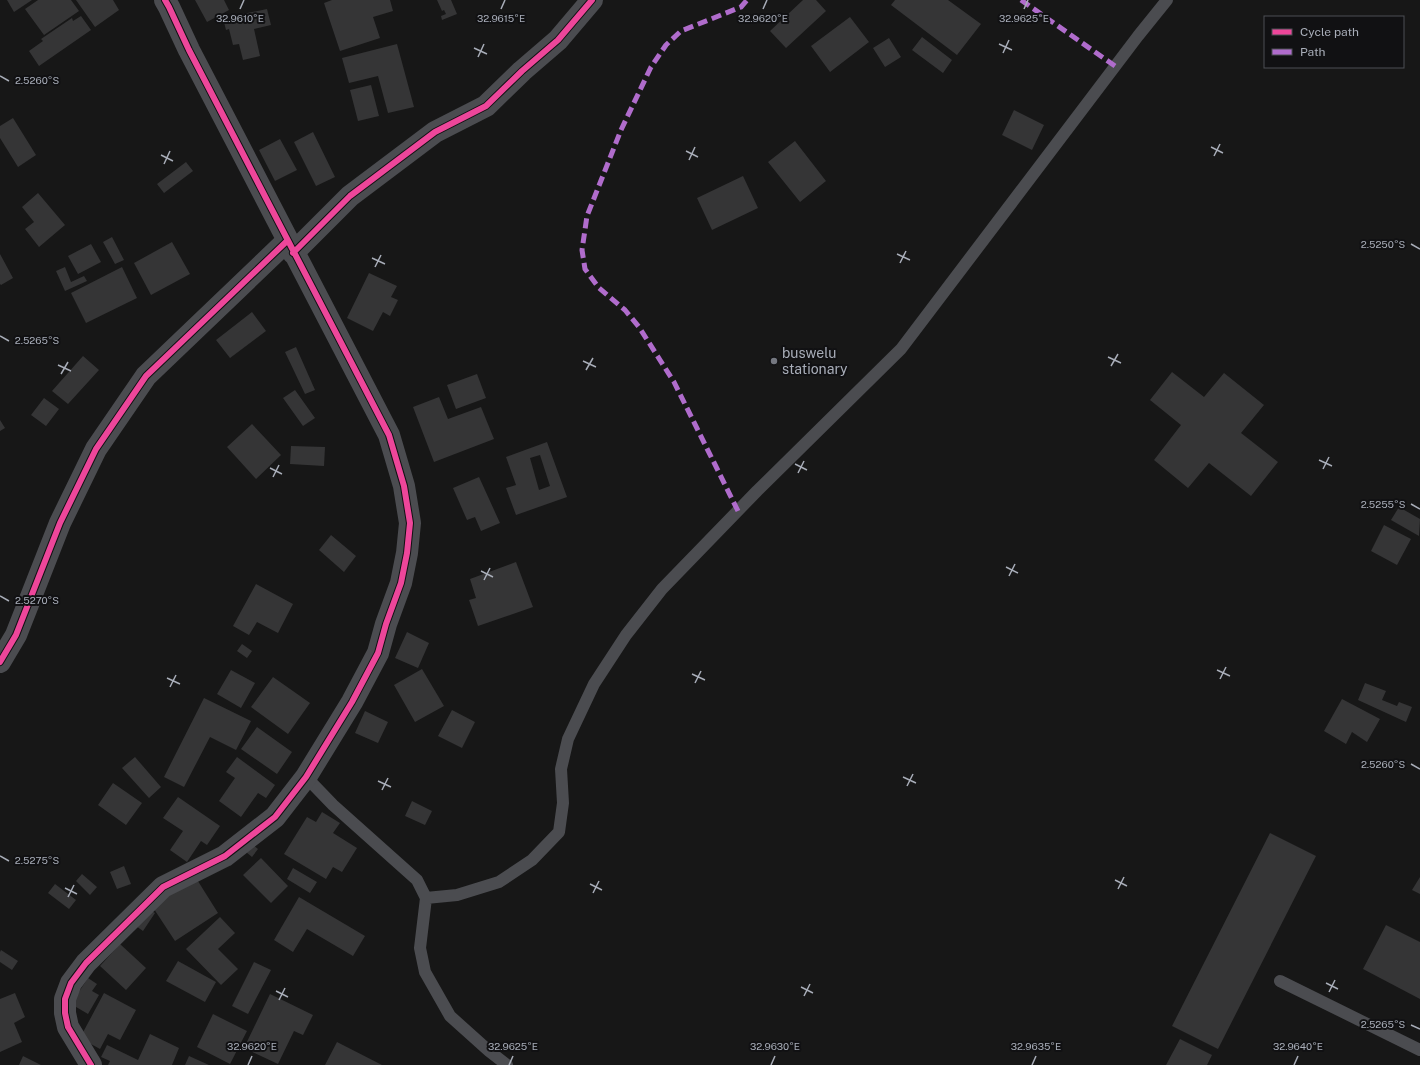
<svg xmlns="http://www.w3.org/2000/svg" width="1420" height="1065" font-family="'Public Sans',sans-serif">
  <rect width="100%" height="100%" fill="#171717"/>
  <path fill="#353536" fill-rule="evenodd" d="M7 0H32L14 12Z
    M38 0H71L79 11 44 35 25 9Z
    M76 0H113L119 10 95 27Z
    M195 0H224L229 10 207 22Z
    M332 0H390L393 11 373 17 380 38 340 51 324 3Z
    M437 0H451L457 14 442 20 441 16 446 14 444 10 442 11Z
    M803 0H816L826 11 786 48 770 31Z
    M895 0H948L981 24 957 55 891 5Z
    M267 9 271 25 254 29 260 56 243 60 239 44 233 45 229 29 226 30 223 18Z
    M81 16 91 30 39 66 29 51 43 41 41 39 72 18 73 21Z
    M850 17 869 42 830 72 811 46Z
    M922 37 952 60 943 73 912 50Z
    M889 38 901 57 885 67 873 48Z
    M397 44 414 107 388 113 378 76 349 83 342 58Z
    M371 85 379 116 358 121 350 90Z
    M1014 110 1044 125 1032 150 1002 135Z
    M13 118 36 155 18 167 0 138V126Z
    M313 132 335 177 316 186 294 142Z
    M280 139 297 170 275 181 259 150Z
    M795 141 826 181 800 202 768 162Z
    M186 162 193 171 164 193 157 184Z
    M743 176 758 208 712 230 697 198Z
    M38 193 65 225 39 247 25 229 34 222 22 207Z
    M112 237 124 260 115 264 103 242Z
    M172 242 190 274 151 295 134 263Z
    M91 244 101 262 78 274 68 256Z
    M0 254 13 278 1 285 0 284Z
    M65 267 71 282 84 276 87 281 65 291 56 271Z
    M122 267 137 298 86 323 71 293Z
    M369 273 397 286 391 297 398 300 390 316 383 312 373 331 347 318Z
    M252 312 266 331 230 358 216 340Z
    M296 347 315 390 305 394 285 352Z
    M83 356 99 370 68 404 52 391Z
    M1172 372 1204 397 1224 373 1264 405 1241 433 1278 462 1251 496 1209 463 1188 488 1154 460 1181 425 1150 400Z
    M477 374 486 398 456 409 447 385Z
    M295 390 315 418 303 426 283 398Z
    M439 397 448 419 481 407 494 439 434 462 413 407Z
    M44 398 59 409 46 426 31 415Z
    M0 420 5 428 0 431Z
    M252 424 281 455 256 479 227 447Z
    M547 442 567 497 516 515 506 488 516 485 506 457ZM540 455 550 486 539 490 530 458Z
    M291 446 325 447 324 466 290 464Z
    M479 477 500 523 481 531 475 517 467 520 453 488Z
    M1399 507 1420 519 1419 536 1391 520Z
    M1384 525 1411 539 1397 565 1371 551Z
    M331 535 356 556 344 572 319 550Z
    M516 562 533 607 478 626 469 600 476 598 470 579Z
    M256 584 293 604 278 633 257 622 249 635 233 626Z
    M407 632 429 643 418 668 395 658Z
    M242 644 252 651 247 658 237 651Z
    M422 669 444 706 415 722 394 685Z
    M231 670 255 683 241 708 217 694Z
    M273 677 310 703 288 734 251 707Z
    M1365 683 1386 691 1382 700 1397 706 1399 702 1412 707 1406 722 1358 700Z
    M204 698 251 721 236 750 210 737 184 787 164 777Z
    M1342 699 1380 719 1367 742 1352 732 1346 744 1324 731Z
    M452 710 475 722 462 748 438 736Z
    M365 711 388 722 378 743 355 733Z
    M257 727 292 752 277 774 241 749Z
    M135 757 161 787 149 798 122 768Z
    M237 757 275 785 266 798 258 793 241 817 219 801 235 778 226 772Z
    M113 783 142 803 126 825 98 805Z
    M178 797 220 826 207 845 201 841 187 862 170 850 183 831 163 818Z
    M412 801 432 811 425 825 405 816Z
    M322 812 340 823 333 833 357 848 342 872 333 867 326 879 284 854 307 817 316 822Z
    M1270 833 1316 856 1218 1049 1172 1026Z
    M252 844 258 849 252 857 246 852Z
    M261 858 288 886 271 903 243 875Z
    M124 866 131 884 117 889 110 872Z
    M293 868 317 882 310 893 287 879Z
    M82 874 97 887 90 895 76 881Z
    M1420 877V894L1412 890Z
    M196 878 218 913 175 941 152 906Z
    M55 884 76 900 69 909 48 893Z
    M299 897 365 936 353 956 307 929 293 952 274 940Z
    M149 909 155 913 143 931 136 926Z
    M220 917 235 933 218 949 238 969 221 985 186 949Z
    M1386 925 1420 942V999L1363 969Z
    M120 944 146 968 126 990 100 966Z
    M1 950 18 961 12 970 0 962V952Z
    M178 961 216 982 205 1002 166 981Z
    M254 962 271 970 248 1014 232 1006Z
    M88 978 97 984 92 991 99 995 88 1014 71 1004Z
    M15 993 25 1017 14 1023 22 1042 0 1052V999Z
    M104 993 136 1010 120 1040 108 1034 100 1049 80 1038Z
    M270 994 313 1015 303 1035 294 1031 278 1064 244 1048Z
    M213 1014 247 1031 230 1064 197 1047Z
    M150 1034 179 1048 172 1065H108L110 1061 101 1057 107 1045 138 1060Z
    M1180 1039 1212 1055 1207 1065H1166Z
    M337 1042 382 1065H325Z
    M23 1056 41 1065H19Z
    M189 1056 209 1065H185Z"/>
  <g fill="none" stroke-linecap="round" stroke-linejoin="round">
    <path stroke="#4b4c50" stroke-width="12" d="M306 777 333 805 417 880 426 898 420 948 425 972 450 1016 489 1051 507 1065
      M426 898 457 895 499 882 532 860 559 832 563 803 561 769 568 739 594 684 626 635 662 589 757 491 901 349 1138 36 1167 0
      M1280 981 1420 1050"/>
    <path stroke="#4b4c50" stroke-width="22" d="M293 253 350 196 435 132 486 106 522 71 558 40 592 0
      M0 662 16 635 60 523 96 449 146 376 287 241
      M91 1065 68 1027 65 1013V999L71 983 86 963 163 887 225 856 275 817 306 777 352 702 378 653 386 624 401 583 407 553 410 523 404 486 389 435 189 50 169 7 165 0"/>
    <path stroke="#b06ccc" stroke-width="5" stroke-dasharray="10 5" stroke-linecap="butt" d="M1021 0 1115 66
      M738 511 674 382 639 327 625 310 599 288 585 269 582 250 587 216 621 130 651 67 666 45 681 31 741 7 747 0"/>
    <defs>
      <path id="cycleway" d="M293 253 350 196 435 132 486 106 522 71 558 40 592 0
        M0 662 16 635 60 523 96 449 146 376 287 241
        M91 1065 68 1027 65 1013V999L71 983 86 963 163 887 225 856 275 817 306 777 352 702 378 653 386 624 401 583 407 553 410 523 404 486 389 435 189 50 169 7 165 0"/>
    </defs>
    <use href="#cycleway" stroke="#111113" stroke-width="8"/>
    <use href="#cycleway" stroke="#ed469a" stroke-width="6"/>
  </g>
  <path fill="none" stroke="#a8adb8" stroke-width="1.5" d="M240 9 244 0M501 9 505 0M763 9 767 0M1024 9 1028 0M999 44 1012 50M474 48 487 54M1003 53 1009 40M478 57 484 44M0 76 9 81M1211 147 1223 153M686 151 698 157M161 155 173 161M1214 156 1220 144M689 160 695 147M164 164 170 151M1411 244 1420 249M897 254 910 260M372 258 385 264M900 263 906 251M375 267 381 255M0 336 9 341M1108 357 1121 363M583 361 596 367M58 365 71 371M1111 366 1118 354M586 370 593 358M61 374 68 362M1319 460 1332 466M795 464 807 470M270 468 282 474M1323 469 1329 457M798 473 804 461M273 477 279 465M1411 504 1420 509M1006 567 1018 573M481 571 493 577M1009 576 1015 564M484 580 490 568M0 596 9 601M1217 670 1230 676M692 674 705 680M167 678 180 684M1220 679 1226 667M695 683 701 671M170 687 176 675M1411 764 1420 769M903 777 916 783M378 781 391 787M907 786 913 774M382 790 388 778M0 856 9 861M1115 880 1127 886M590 884 602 890M65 888 77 894M1118 889 1124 877M593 893 599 881M68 897 74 885M1326 983 1338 989M801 987 813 993M276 991 288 997M1329 992 1335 980M804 996 810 984M279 1000 285 988M1411 1025 1420 1029M248 1065 252 1056M509 1065 513 1056M771 1065 775 1056M1032 1065 1036 1056M1294 1065 1298 1056"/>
  <circle fill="#757880" stroke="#111113" stroke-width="1.5" cx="774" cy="361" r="4"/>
  <g text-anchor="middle" stroke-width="4" stroke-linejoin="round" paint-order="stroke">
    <g font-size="14" fill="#a8adb8" stroke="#111113" text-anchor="start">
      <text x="782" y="358">buswelu<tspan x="782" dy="16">stationary</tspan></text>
    </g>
  </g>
  <g font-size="10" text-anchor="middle" fill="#a8adb8" stroke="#111113" stroke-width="4" stroke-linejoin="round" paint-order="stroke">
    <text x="240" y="22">32.9610°E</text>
    <text x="501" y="22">32.9615°E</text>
    <text x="763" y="22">32.9620°E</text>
    <text x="1024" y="22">32.9625°E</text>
    <text x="37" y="84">2.5260°S</text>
    <text x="1383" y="248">2.5250°S</text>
    <text x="37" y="344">2.5265°S</text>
    <text x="1383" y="508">2.5255°S</text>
    <text x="37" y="604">2.5270°S</text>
    <text x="1383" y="768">2.5260°S</text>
    <text x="37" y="864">2.5275°S</text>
    <text x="1383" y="1028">2.5265°S</text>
    <text x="252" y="1050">32.9620°E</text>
    <text x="513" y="1050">32.9625°E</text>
    <text x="775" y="1050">32.9630°E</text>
    <text x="1036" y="1050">32.9635°E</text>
    <text x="1298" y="1050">32.9640°E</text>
  </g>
  <rect x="1264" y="16" width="140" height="52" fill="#111113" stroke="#4d4f55"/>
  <rect x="1272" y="29" width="20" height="6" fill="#ed469a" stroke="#4d4f55"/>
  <text x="1300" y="36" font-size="12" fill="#a8adb8">Cycle path</text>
  <rect x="1272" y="49" width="20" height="6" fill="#b06ccc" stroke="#4d4f55"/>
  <text x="1300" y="56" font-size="12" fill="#a8adb8">Path</text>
</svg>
